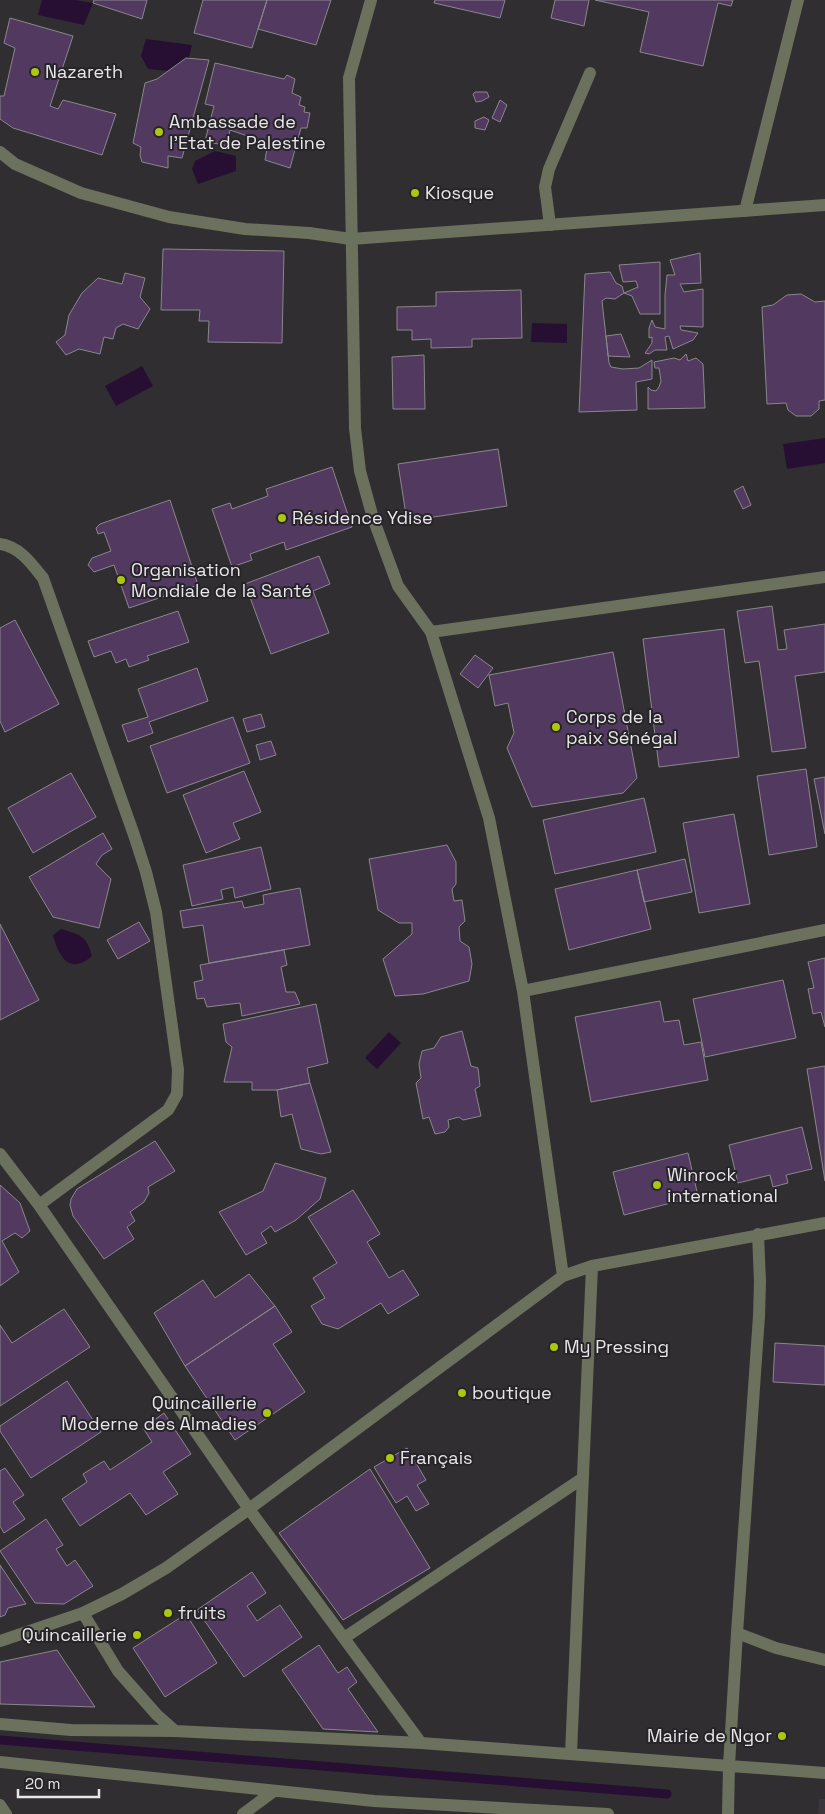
<svg xmlns="http://www.w3.org/2000/svg" width="825" height="1814" font-family="'Space Grotesk',sans-serif">
  <rect width="100%" height="100%" fill="#302e31"/>
  <path fill="#3b363e" d="M819 1799H825V1814H818Z"/>
  <path fill="#270f33" d="M42 0H75L93 3 84 25 38 15Z
    M146 39 192 45 189 58H186L168 71 148 69 141 56Z
    M215 151 236 156V171L198 184 192 169 195 161Z
    M532 323 567 324V343L531 342Z
    M142 366 153 386 116 406 105 386Z
    M825 438V463L787 469 783 444Z
    M61 929C81 935 86 935 92 956 70 975 59 958 53 935Z
    M389 1032 401 1043 377 1069 365 1058Z"/>
  <g fill="none" stroke-linecap="round" stroke-linejoin="round">
    <path stroke="#270f33" stroke-width="9" d="M0 1740 667 1794"/>
  </g>
  <path fill="#523960" stroke="#8a878c" d="M94 0H147L142 19 93 3Z
    M203 0H267L252 48 194 33Z
    M267 0H331L316 45 258 29Z
    M435 0H505L500 18 434 3Z
    M555 0H589L584 26 551 18Z
    M595 0H733L731 6 718 3 703 66 640 52 649 12Z
    M10 18 73 36 50 106 58 109 63 100 116 114 102 155 13 128 0 119V96H4L15 48 4 43Z
    M186 58 209 60 182 158 168 156V168L142 162 140 155 141 147 133 143 145 83 157 79Z
    M215 63 284 79 287 75 295 79 292 93 301 97 299 105 305 107 304 112 310 113 307 128H301L290 168 265 160 268 143 230 130 227 146 205 141 214 106 205 104Z
    M475 92H487L489 97 482 101 476 102 473 94Z
    M500 100 507 105 500 122 492 118Z
    M484 117 489 120 485 130 475 128V121Z
    M163 249 284 251 282 343 208 342 209 321H199L200 310H161Z
    M700 253 701 283 680 284 684 292 703 289V327L680 326 681 330 698 333 693 340 673 349 669 336 665 337 667 350H655L649 354 645 353 652 343V337L649 338V328L652 320 655 327 665 329V295L667 275H675L670 260Z
    M660 262V314H640L632 296 624 293 638 287 636 281 623 282 619 265Z
    M610 272 616 283 622 286 624 293 615 299 606 298 602 301 609 363 611 367 623 369 639 368 652 360V379L636 382 637 410 579 412 585 274Z
    M125 273 145 278 140 297 150 309 138 329 123 324 116 328 113 339 104 337 100 354 79 349 66 355 56 342 65 335 69 315 82 293 98 278 122 284Z
    M521 290 522 338 472 339V347L431 348V339L412 340V330H397V307L436 306V292Z
    M801 294 815 302 825 301V400L819 401V409L811 416H796L788 410 786 403 767 404 762 307 773 305 787 295Z
    M621 334 630 357 608 356 606 336Z
    M686 354 688 361 696 358 703 364 705 408 648 409V387L651 390 656 391 659 387 661 381 659 368H655L654 362 674 358 680 360Z
    M424 355 425 409H393L392 357Z
    M498 449 507 506 407 521 398 464Z
    M332 467 352 527 286 550 284 542 250 554 252 560 232 567 212 509 230 503 232 509 268 496 266 489Z
    M743 486 751 505 743 509 734 491Z
    M170 500 198 585 129 608 114 565 94 572 88 565 92 558 111 551 104 532 98 534 96 528 100 524Z
    M319 556 330 584 313 591 329 633 271 654 245 584Z
    M772 606 778 650 787 649 784 630 825 624V672L795 676 806 748 772 752 759 661 745 663 737 611Z
    M178 611 189 642 147 656 149 660 129 667 126 659 116 663 111 651 94 657 88 641Z
    M15 620 59 704 5 732 0 721V628Z
    M724 629 739 757 659 767 643 639Z
    M613 652 637 778 623 793 532 807 507 748 514 733 508 703 495 706 489 675Z
    M475 655 493 668 478 688 460 674Z
    M197 668 208 701 149 722 153 733 128 742 122 725 148 717 138 689Z
    M261 714 265 727 247 732 243 719Z
    M233 717 250 763 167 793 150 746Z
    M271 741 276 755 260 760 256 745Z
    M806 769 817 847 769 855 757 776Z
    M244 771 261 812 233 823 240 839 206 853 183 795Z
    M71 773 96 817 33 853 8 808Z
    M825 777V834L814 779Z
    M644 798 656 852 555 874 543 820Z
    M734 814 750 904 699 913 683 823Z
    M103 833 112 849 102 855 96 864 111 879 99 928 53 917 29 877Z
    M447 845 456 862V884L452 889 454 901 462 900 465 921 459 927 460 941 469 947 472 964 469 981 423 994 395 996 383 959 412 934V923H399L378 910 369 859Z
    M261 847 271 889 235 898 233 887 221 890 223 899 192 906 183 865Z
    M685 859 692 892 644 902 637 870Z
    M637 870 651 929 569 950 555 889Z
    M300 888 310 945 209 963 203 925 183 928 180 911 242 901 244 908 264 904 263 895Z
    M139 922 150 941 118 959 107 940Z
    M0 924 39 1000 0 1020Z
    M284 950 287 965 281 967 286 992H295L300 1004 242 1016 240 1003 207 1007 204 998 197 999 194 982 203 980 200 965Z
    M825 958V1027L821 1012 813 1014 808 989 814 988 808 962Z
    M783 980 796 1038 705 1057 693 999Z
    M660 1001 664 1022 679 1020 684 1045 701 1042 708 1080 591 1102 575 1017Z
    M316 1004 328 1063 307 1068 310 1083 277 1090H252V1082H224L232 1047 226 1042 223 1024Z
    M462 1031 471 1066 478 1068 480 1086 475 1089 481 1116 463 1120 459 1117 448 1120 449 1127 445 1132 435 1134 429 1117 423 1119 416 1083 421 1078 419 1064 422 1051 434 1048 441 1037Z
    M825 1066V1181L807 1069Z
    M310 1083 331 1152 321 1154 301 1149 292 1114 281 1117 277 1090Z
    M802 1127 812 1169 786 1175 788 1183 773 1187 770 1175 738 1183 729 1145Z
    M155 1141 175 1171 148 1187 149 1193 144 1202 130 1212 135 1221 127 1227 134 1239 104 1259 73 1216 70 1205 71 1199 77 1189Z
    M688 1153 698 1196 624 1215 613 1172Z
    M275 1163 326 1178 320 1199 296 1220 275 1232 271 1226 261 1233 267 1243 246 1255 219 1212 263 1191Z
    M0 1185 20 1203 30 1231 22 1238 15 1233 2 1241 19 1272 0 1286Z
    M353 1190 380 1234 367 1242 389 1278 403 1270 419 1295 388 1314 381 1303 338 1329 322 1324 311 1306 325 1298 313 1278 337 1263 308 1217Z
    M249 1274 275 1306 185 1366 154 1313 203 1280 215 1298Z
    M275 1306 292 1332 273 1344 305 1392 235 1440 185 1366Z
    M64 1309 90 1347 0 1406V1325L12 1343Z
    M775 1343 825 1346V1385L773 1382Z
    M67 1381 101 1432 31 1478 0 1431V1426Z
    M164 1413 191 1454 163 1472 178 1494 146 1515 130 1493 80 1526 62 1499 87 1482 83 1474 104 1461 110 1470 152 1442 143 1428Z
    M407 1448 426 1480 417 1485 429 1504 416 1511 407 1496 396 1503 374 1467Z
    M5 1468 24 1495 13 1502 25 1519 4 1533 0 1526V1471Z
    M370 1469 430 1568 343 1620 279 1533Z
    M46 1519 63 1545 56 1549 67 1566 75 1560 93 1586 64 1604 35 1603 0 1551Z
    M0 1565 26 1604 8 1608 5 1615 0 1617Z
    M252 1572 266 1593 247 1606 257 1621 280 1605 302 1637 244 1677 197 1610Z
    M186 1614 217 1663 165 1697 133 1648Z
    M319 1645 338 1673 347 1667 357 1682 348 1689 378 1732 323 1729 282 1670Z
    M57 1650 95 1707 0 1704V1662Z"/>
  <g fill="none" stroke-linecap="round" stroke-linejoin="round">
    <path stroke="#6b715c" stroke-width="12" d="M550 225 545 187 549 169 590 73"/>
    <path stroke="#6b715c" stroke-width="12" d="M371 0 349 78 355 428 360 471 373 518 398 586 431 632 489 818 523 991 563 1276
      M745 211 798 0
      M309 233 351 239 825 205
      M0 544C20 547 31 563 43 578L134 835 146 872 156 912 178 1070 177 1094 168 1110 39 1205
      M431 632 825 577
      M523 991 825 930
      M0 1154 39 1205 249 1509 421 1743
      M83 1613 118 1671 157 1715 175 1731
      M737 1633 776 1648 825 1660
      M344 1638 583 1478
      M0 1641 83 1613 122 1594 166 1568 249 1509 563 1276 592 1266 825 1223
      M0 1724 71 1730 175 1731 421 1743 825 1773
      M571 1754 592 1266
      M0 1762 374 1801 608 1814
      M243 1814 274 1791
      M728 1814 729 1765 737 1633 759 1316 760 1282 758 1234"/>
    <path stroke="#6b715c" stroke-width="12" d="M0 152 15 164 81 193 169 217 245 229 309 233
      M0 1805 6 1814"/>
  </g>
  <g fill="#adc610" stroke="#262428" stroke-width="2">
    <circle cx="35" cy="72" r="5"/>
    <circle cx="159" cy="132" r="5"/>
    <circle cx="415" cy="193" r="5"/>
    <circle cx="282" cy="518" r="5"/>
    <circle cx="121" cy="580" r="5"/>
    <circle cx="556" cy="727" r="5"/>
    <circle cx="657" cy="1185" r="5"/>
    <circle cx="554" cy="1347" r="5"/>
    <circle cx="462" cy="1393" r="5"/>
    <circle cx="267" cy="1413" r="5"/>
    <circle cx="390" cy="1458" r="5"/>
    <circle cx="168" cy="1613" r="5"/>
    <circle cx="137" cy="1635" r="5"/>
    <circle cx="782" cy="1736" r="5"/>
  </g>
  <g text-anchor="middle" stroke-width="4" stroke-linejoin="round" paint-order="stroke">
    <g font-size="18" fill="#e8e6e9" stroke="#262428" text-anchor="start">
      <text x="45" y="78">Nazareth</text>
      <text x="169" y="128">Ambassade de<tspan x="169" dy="21">l'Etat de Palestine</tspan></text>
      <text x="425" y="199">Kiosque</text>
      <text x="292" y="524">Résidence Ydise</text>
      <text x="131" y="576">Organisation<tspan x="131" dy="21">Mondiale de la Santé</tspan></text>
      <text x="566" y="723">Corps de la<tspan x="566" dy="21">paix Sénégal</tspan></text>
      <text x="667" y="1181">Winrock<tspan x="667" dy="21">international</tspan></text>
      <text x="564" y="1353">My Pressing</text>
      <text x="472" y="1399">boutique</text>
      <text x="257" y="1409" text-anchor="end">Quincaillerie<tspan x="257" dy="21">Moderne des Almadies</tspan></text>
      <text x="400" y="1464">Français</text>
      <text x="178" y="1619">fruits</text>
      <text x="127" y="1641" text-anchor="end">Quincaillerie</text>
      <text x="772" y="1742" text-anchor="end">Mairie de Ngor</text>
    </g>
  </g>
  <path d="M18 1789v8h81v-8" fill="none" stroke="#e8e6e9" stroke-width="2.5"/>
  <text x="25" y="1789" font-size="15" fill="#e8e6e9" stroke="#262428" stroke-width="4" paint-order="stroke">20 m</text>
</svg>
